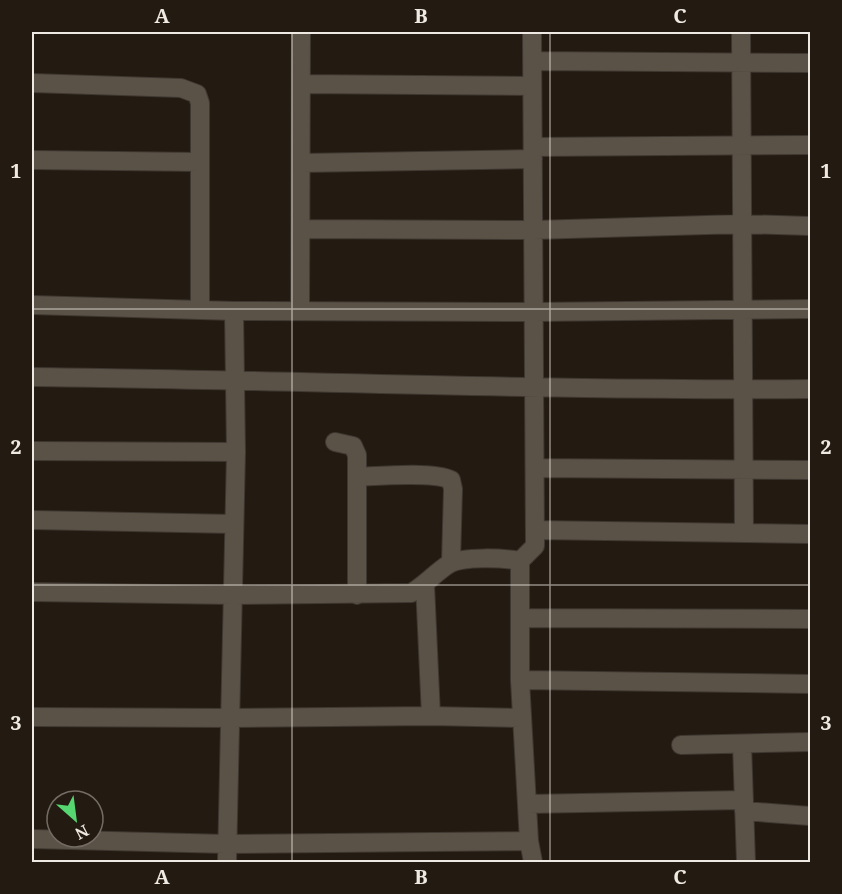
<svg xmlns="http://www.w3.org/2000/svg" width="842" height="894" font-family="'Noto Serif',serif">
  <rect width="100%" height="100%" fill="#231b11"/>
  <g fill="none" stroke-linecap="round" stroke-linejoin="round">
    <defs>
      <path id="minor" d="M532 32 535 546 520 561V680L529 841 533 862
        M741 32 744 533
        M532 61 810 63
        M32 83 181 88 197 94 200 103V310
        M301 84 532 86
        M533 147 810 145
        M32 160 200 162
        M301 163 533 159
        M301 229 533 230 742 224 810 226
        M32 305 234 311
        M300 311 301 32
        M32 377C291 380 551 391 810 389
        M335 442 353 446 357 455V595
        M32 451 236 452
        M535 468 810 470
        M357 477C379 476 433 471 451 480L453 489 451 563
        M32 520 233 524
        M535 530 810 534
        M425 585 431 716
        M32 592 233 595 411 593C425 585 436 572 449 564 464 556 504 558 520 561
        M521 618 810 619
        M520 680 810 684
        M32 717 230 718 431 716 522 718
        M742 744 746 862
        M681 745 810 742
        M527 804 744 800
        M744 811 810 816
        M32 839 227 844 529 841
        M227 862 236 452 234 311 534 312 810 309"/>
    </defs>
    <use href="#minor" stroke="#3e3832" stroke-width="20"/>
    <use href="#minor" stroke="#5b5247" stroke-width="18"/>
  </g>
  <path fill="none" stroke="#eee9e2" stroke-width="1.5" stroke-opacity="0.55" d="M292 32V862M550 32V862M32 309H810M32 585H810"/>
  <rect width="842" height="894" fill="none" stroke="#231b11" stroke-width="66"/>
  <g transform="translate(75 819) rotate(152)"><circle r="28" fill="#231b11" stroke="#746d65" stroke-width="1.5"/>
  <path d="M0-4.5L10 22L0 15L-10 22Z" fill="#56d671"/>
  <text y="-9" font-size="16" font-weight="bold" text-anchor="middle" fill="#eee9e2">N</text>
  </g>
  <rect x="33" y="33" width="776" height="828" fill="none" stroke="#eee9e2" stroke-width="2"/>
  <g font-size="20" text-anchor="middle" font-weight="bold" fill="#eee9e2">
    <text x="162" y="23">A</text>
    <text x="421" y="23">B</text>
    <text x="680" y="23">C</text>
    <text x="16" y="178">1</text>
    <text x="826" y="178">1</text>
    <text x="16" y="454">2</text>
    <text x="826" y="454">2</text>
    <text x="16" y="730">3</text>
    <text x="826" y="730">3</text>
    <text x="162" y="884">A</text>
    <text x="421" y="884">B</text>
    <text x="680" y="884">C</text>
  </g>
</svg>
